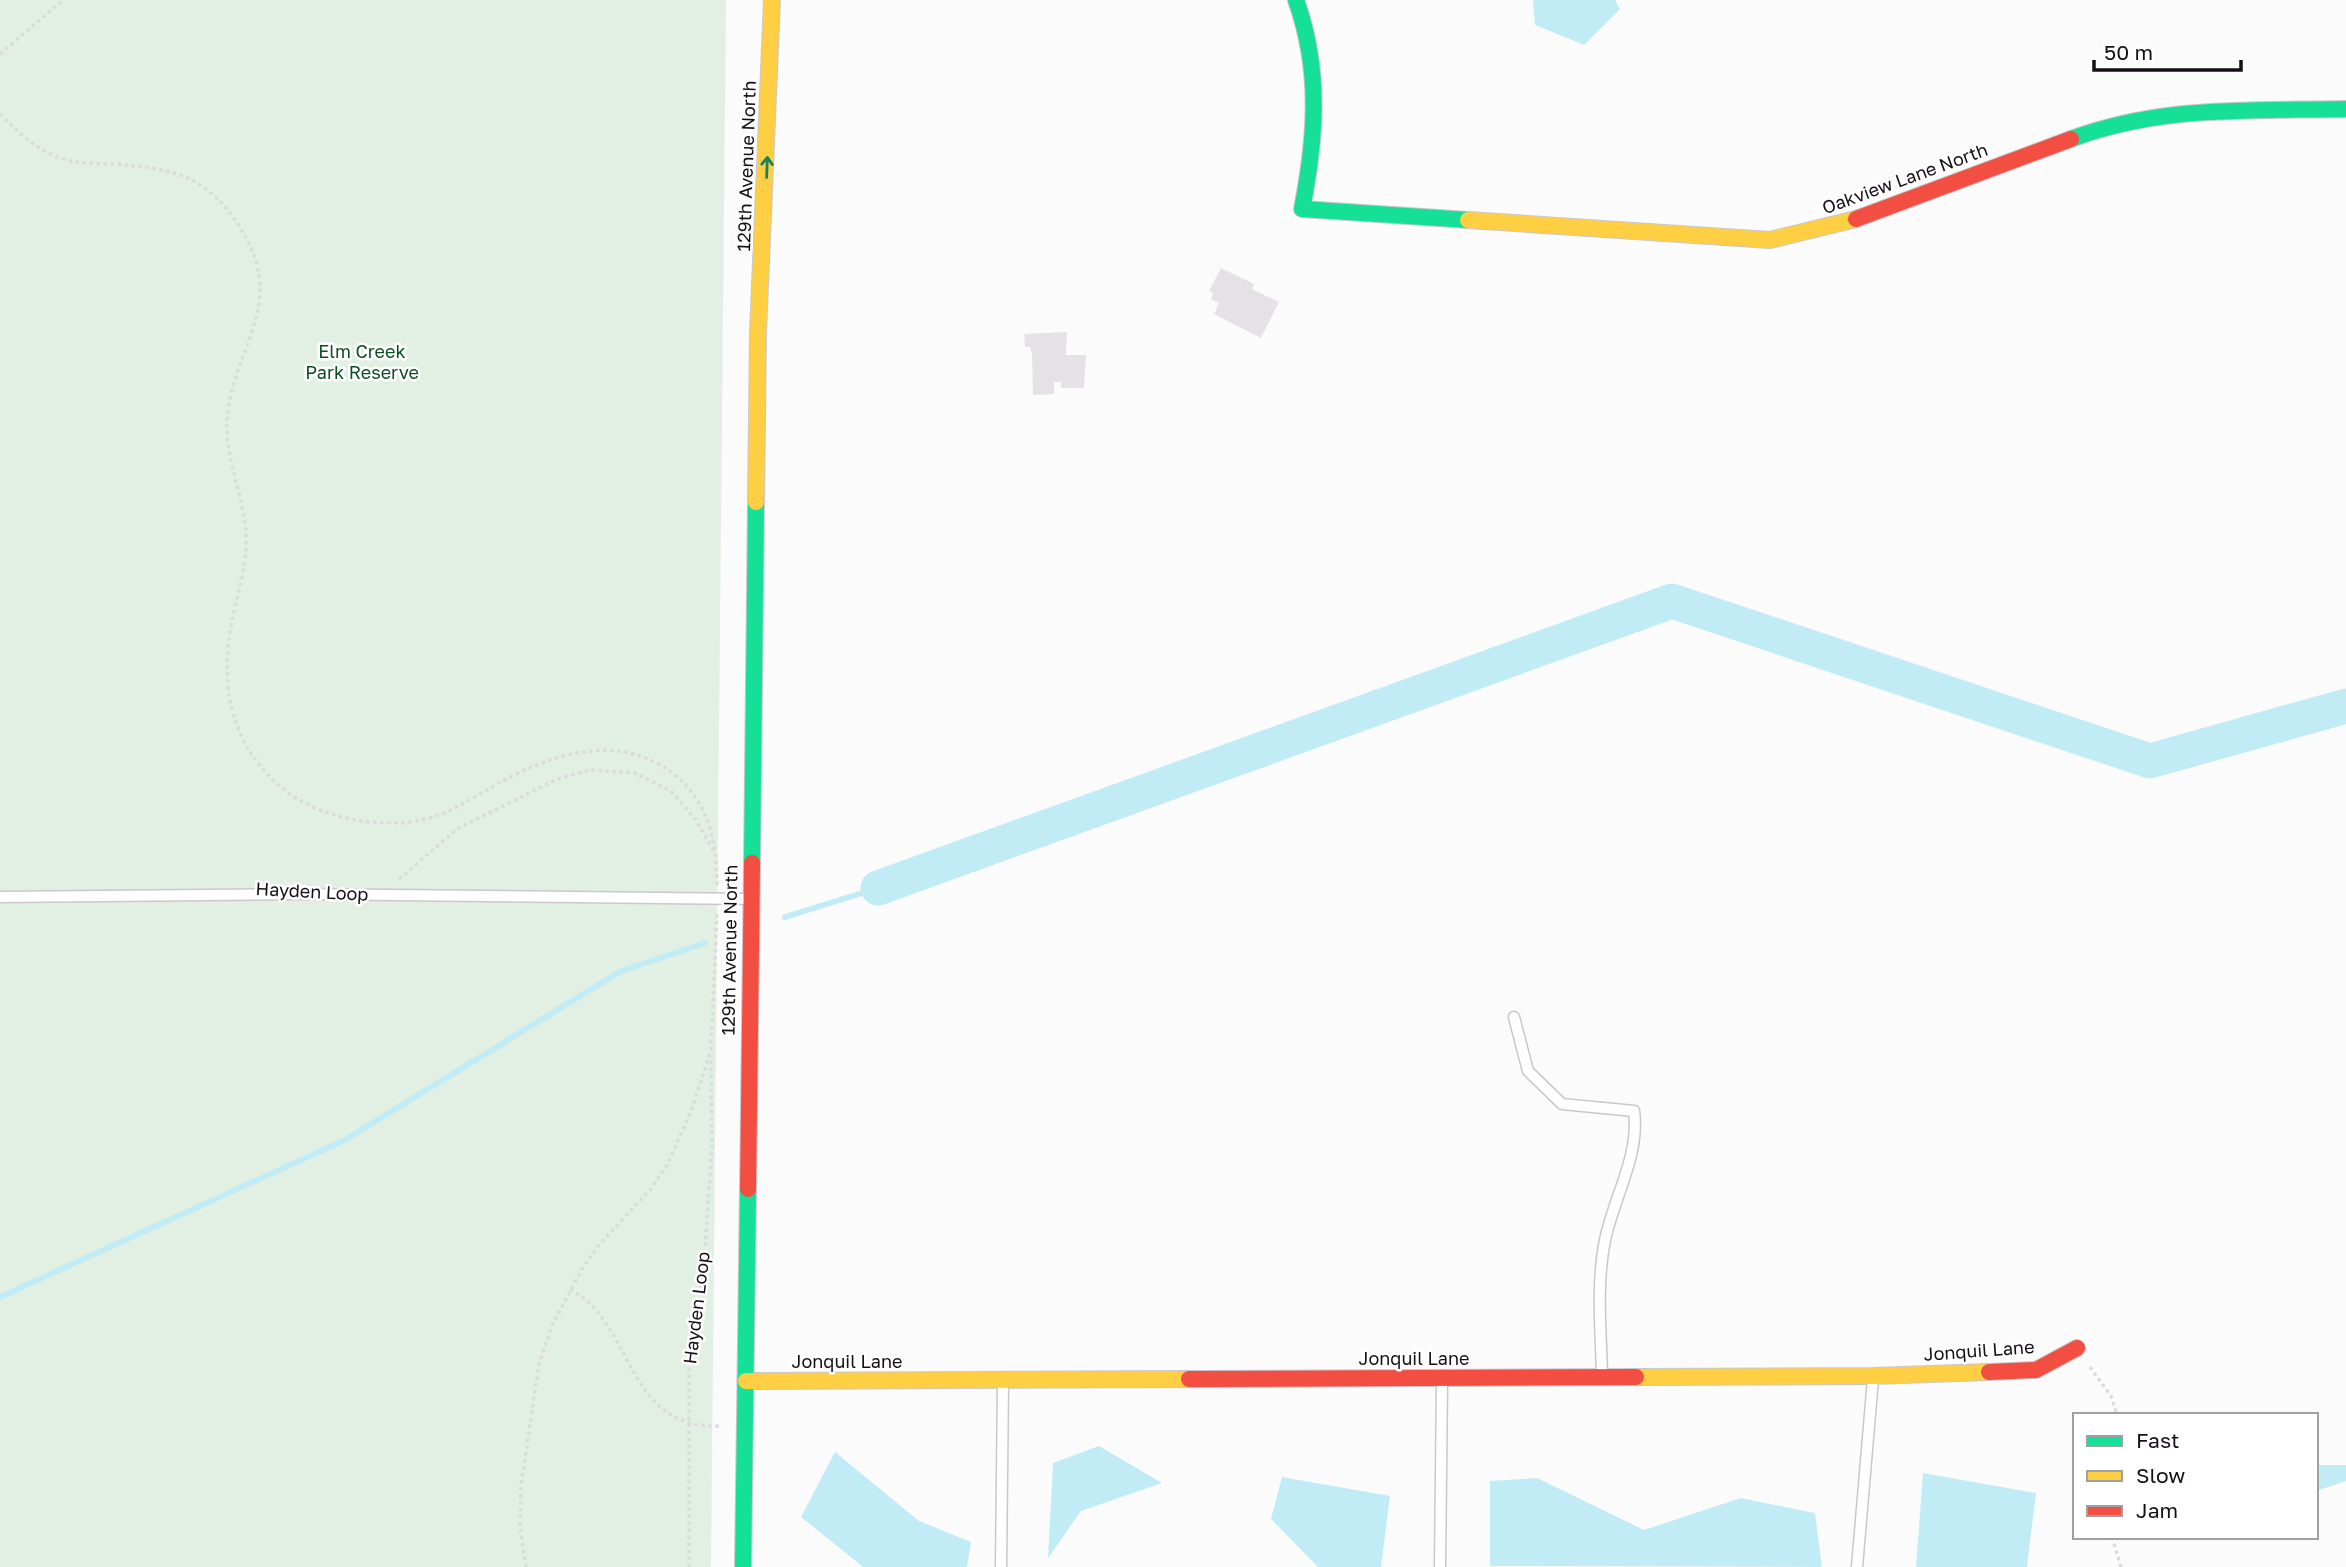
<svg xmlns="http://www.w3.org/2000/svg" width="2346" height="1567" font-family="'Golos Text',sans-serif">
  <rect width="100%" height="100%" fill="#fbfbfb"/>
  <path fill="#e2f0e4" d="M0 0H726L711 1567H0Z"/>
  <path fill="#c2ecf5" d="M1533 0H1615L1620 9 1584 45 1535 25Z
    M1099 1446 1162 1483 1081 1511 1048 1558 1053 1463Z
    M835 1452 919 1521 971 1542 967 1567H863L801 1517Z
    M2316 1465H2346V1481L2316 1491Z
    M1923 1473 2036 1493 2027 1567H1916Z
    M1282 1477 1390 1496 1381 1567H1318L1271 1519Z
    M1537 1478 1644 1530 1741 1498 1815 1513 1822 1567 1490 1566V1481Z"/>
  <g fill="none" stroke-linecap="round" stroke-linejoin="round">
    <path stroke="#c2ecf5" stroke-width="6" d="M785 917 878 888
      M0 1297 343 1141 621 971 705 943"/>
    <path stroke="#c2ecf5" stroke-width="35" d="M878 888 1672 601 2150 761 2346 706"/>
  </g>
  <path fill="#e6e1e7" d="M1221 268 1254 284 1252 289 1279 302 1261 338 1214 314 1219 303 1211 299 1213 293 1209 291Z
    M1067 332 1066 355H1086L1084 388H1061V382H1054V394L1033 395 1032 355 1030 347H1025L1024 334Z"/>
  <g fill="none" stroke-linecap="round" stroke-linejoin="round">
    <defs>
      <path id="lane" d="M0 897 299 894 750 899
        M1514 1017 1528 1071 1562 1104 1634 1111C1640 1155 1614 1197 1605 1240 1596 1284 1601 1331 1602 1375
        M1001 1567 1003 1383
        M1440 1567 1442 1381
        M1857 1567 1873 1379"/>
      <path id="fast" d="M1296 0C1321 70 1316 137 1302 209L1468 220
        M2071 139C2163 105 2249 111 2346 109
        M752 863 756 502
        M743 1567 748 1189"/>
      <path id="slow" d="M1468 220 1770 240 1856 219
        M756 502 758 333 772 0
        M1636 1377 1873 1376 1989 1372
        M746 1381 1189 1379"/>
      <path id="jam" d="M1856 219 2071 139
        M748 1189 752 863
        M1989 1372 2036 1370 2077 1348
        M1189 1379 1636 1377"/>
    </defs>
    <use href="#lane" stroke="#cbc7cc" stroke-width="13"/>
    <use href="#fast" stroke="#cbc7cc" stroke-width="18"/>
    <use href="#slow" stroke="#cbc7cc" stroke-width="18"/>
    <use href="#jam" stroke="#cbc7cc" stroke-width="18"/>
    <path stroke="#dcdbdc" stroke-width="3.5" stroke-dasharray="3.5 3.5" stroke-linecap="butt" d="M0 54 63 0
      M0 114C19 133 36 150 63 159 79 164 96 163 112 164 170 168 206 174 239 226 287 300 239 340 228 409 221 450 244 494 246 535 248 566 236 596 231 626 219 690 233 750 286 791 321 818 379 829 422 820 450 814 474 797 499 783 551 754 619 732 672 773 709 801 717 842 717 886
      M399 879 457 829 557 779 590 770 635 773 671 791 696 820 715 853
      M570 1289C637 1326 623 1430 722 1426
      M2090 1367 2111 1396 2117 1415
      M2112 1537 2121 1567
      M526 1567 520 1526 521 1486 539 1364 553 1323 582 1269 599 1245 650 1190 667 1165 691 1111 711 1050 717 912
      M689 1567V1369L704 1263 712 1147 711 1056"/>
    <use href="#lane" stroke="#fefefe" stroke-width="10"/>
    <use href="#fast" stroke="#16e098" stroke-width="16"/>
    <use href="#slow" stroke="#ffcf43" stroke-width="16"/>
    <use href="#jam" stroke="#f24e42" stroke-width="16"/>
  </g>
  <defs><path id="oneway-shaft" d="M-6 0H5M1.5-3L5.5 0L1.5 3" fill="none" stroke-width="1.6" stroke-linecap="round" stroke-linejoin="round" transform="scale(1.75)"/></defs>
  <use stroke="#16825e" href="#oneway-shaft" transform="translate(767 167) rotate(-88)"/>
  <g text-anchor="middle" stroke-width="5" stroke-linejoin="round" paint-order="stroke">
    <g font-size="18" fill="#160f18" stroke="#fff">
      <text transform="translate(747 166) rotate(-88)" y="6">129th Avenue North</text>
      <text transform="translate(1905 179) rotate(-20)" y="6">Oakview Lane North</text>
      <text transform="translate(312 892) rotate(3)" y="6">Hayden Loop</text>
      <text transform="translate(730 950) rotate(-89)" y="6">129th Avenue North</text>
      <text transform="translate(697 1308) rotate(-83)" y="6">Hayden Loop</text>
      <text transform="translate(1979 1351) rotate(-4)" y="6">Jonquil Lane</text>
      <text x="1414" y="1365">Jonquil Lane</text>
      <text x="847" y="1368">Jonquil Lane</text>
    </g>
    <g font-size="18" fill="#0d4d23" stroke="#fff">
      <text x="362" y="358">Elm Creek<tspan x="362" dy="21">Park Reserve</tspan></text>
    </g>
  </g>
  <rect x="2073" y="1413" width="245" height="126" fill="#ffffff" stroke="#a29fa3" stroke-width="2"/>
  <rect x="2087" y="1436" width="35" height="10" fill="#16e098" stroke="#a29fa3" stroke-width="2"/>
  <text x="2136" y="1448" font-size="21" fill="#160f18">Fast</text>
  <rect x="2087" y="1471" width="35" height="10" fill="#ffcf43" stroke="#a29fa3" stroke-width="2"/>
  <text x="2136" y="1483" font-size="21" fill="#160f18">Slow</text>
  <rect x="2087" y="1506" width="35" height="10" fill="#f24e42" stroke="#a29fa3" stroke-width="2"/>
  <text x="2136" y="1518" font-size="21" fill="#160f18">Jam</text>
  <path d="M2094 60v10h147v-10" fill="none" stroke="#160f18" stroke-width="3.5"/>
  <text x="2104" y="60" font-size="21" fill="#160f18" stroke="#ffffff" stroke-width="5" paint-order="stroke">50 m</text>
</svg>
